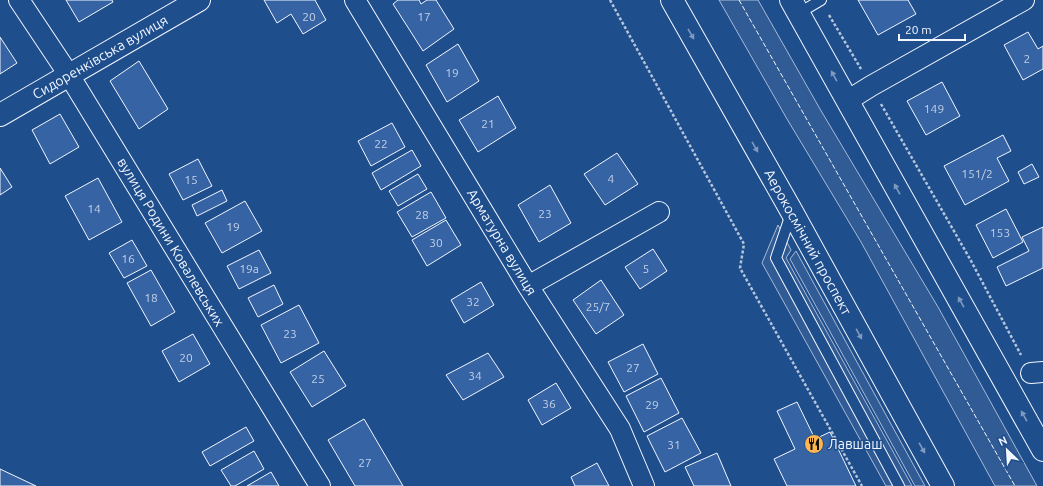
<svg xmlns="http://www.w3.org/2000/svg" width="1043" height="486" font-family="Ubuntu,sans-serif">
  <rect width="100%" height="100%" fill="#1f4e8c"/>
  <path fill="#305b95" stroke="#a8bbd7" d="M719 0H758L820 109 938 307 1037 486H995L861 242 787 119Z
    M778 225 791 250 786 258 912 486H886L762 263Z
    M796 251 925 486H915L790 259Z"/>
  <path fill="#3563a3" stroke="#f2f6ff" d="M66 0H112L113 2 79 22Z
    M264 0H315L326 20 303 34 291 14 277 23Z
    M398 0H419L421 4 427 0H436L454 29 423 51 393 4Z
    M858 0H908L916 14 878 35Z
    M1028 32 1038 49 1043 46V69L1023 80 1004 45Z
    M0 37 17 63 0 74Z
    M458 44 479 81 447 102 426 65Z
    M139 61 168 109 139 129 110 81Z
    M942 82 960 116 926 135 907 101Z
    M498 96 516 128 478 152 459 120Z
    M60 114 79 147 50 164 32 130Z
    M392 123 405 147 371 166 358 141Z
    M1003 135 1011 151 997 158 1009 181 965 205 944 166Z
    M412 150 421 166 381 190 372 173Z
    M617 153 638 184 605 205 584 174Z
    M198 159 212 186 183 200 169 174Z
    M1032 164 1039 177 1024 184 1018 172Z
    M0 168 12 187 0 195Z
    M418 174 427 189 398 206 389 191Z
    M98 178 122 222 89 240 65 196Z
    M550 185 571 223 539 242 518 205Z
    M222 190 227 201 197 216 192 205Z
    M431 192 446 218 412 237 397 212Z
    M245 201 262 231 222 253 205 223Z
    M1006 209 1023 242 993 258 976 225Z
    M446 220 461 245 427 266 412 240Z
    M1043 227V268L1006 286 997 267 1029 251 1022 237Z
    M132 240 147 266 124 278 109 253Z
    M653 249 667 271 640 289 625 267Z
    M259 250 271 273 239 289 227 266Z
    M151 270 175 312 151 326 127 283Z
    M601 280 624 315 596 334 573 300Z
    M481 282 494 305 464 323 451 300Z
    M274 285 283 304 258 317 248 298Z
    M299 305 319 343 281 363 261 325Z
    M193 334 210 364 179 382 162 351Z
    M643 344 658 374 624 392 608 362Z
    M324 351 346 386 312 407 290 372Z
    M488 353 504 377 463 400 446 375Z
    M661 378 679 413 644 432 626 396Z
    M556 383 571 408 542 425 528 400Z
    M797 402 815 439 830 432 856 486H787L774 459 795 449 777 411Z
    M682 418 701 453 665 472 647 436Z
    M364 419 403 486H355L328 440Z
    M246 427 254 441 210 466 202 452Z
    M254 451 264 469 235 486H231L221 470Z
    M717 453 731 486H694L685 467Z
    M597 463 609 486H575L571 477Z
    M0 469 36 486H0Z
    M271 472 279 486H247Z"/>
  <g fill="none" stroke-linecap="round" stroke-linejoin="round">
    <defs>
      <path id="lane" d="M799 13 821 0
        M791 214 776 258 899 486"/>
      <path id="street" d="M19 0 69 75 320 486
        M355 0 528 286 620 429 644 486
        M847 101 871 86 1024 0
        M528 286 659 212
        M1031 373 1043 372"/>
      <path id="secondary" d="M0 115 199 0"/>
      <path id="primary" d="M672 0 792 212 943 486
        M791 0 1043 450"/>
    </defs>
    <use href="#lane" stroke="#f2f6ff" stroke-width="12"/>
    <use href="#street" stroke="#f2f6ff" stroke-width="22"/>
    <use href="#secondary" stroke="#f2f6ff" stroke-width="24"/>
    <use href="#primary" stroke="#f2f6ff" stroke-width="24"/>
    <path stroke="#b3c4dc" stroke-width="2.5" stroke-dasharray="3 2" stroke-linecap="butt" d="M610 0 744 244 740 268 862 486
      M829 15 861 69
      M881 104 970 259 1021 355"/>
    <use href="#lane" stroke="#1f4e8c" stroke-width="10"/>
    <use href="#street" stroke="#1f4e8c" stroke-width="20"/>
    <use href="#secondary" stroke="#1f4e8c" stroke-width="22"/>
    <use href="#primary" stroke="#1f4e8c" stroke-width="22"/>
    <path stroke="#f2f6ff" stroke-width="1" stroke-dasharray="5 2" stroke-linecap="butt" d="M739 0 1015 486"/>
  </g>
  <defs><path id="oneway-solid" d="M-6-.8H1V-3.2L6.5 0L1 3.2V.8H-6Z"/></defs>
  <g fill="#7e9ac0">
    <use href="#oneway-solid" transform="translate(691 34) rotate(60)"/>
    <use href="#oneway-solid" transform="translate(834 76) rotate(-119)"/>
    <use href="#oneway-solid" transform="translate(755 147) rotate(60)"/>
    <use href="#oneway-solid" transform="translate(897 189) rotate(-119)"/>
    <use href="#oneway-solid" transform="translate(961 302) rotate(-119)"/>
    <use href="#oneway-solid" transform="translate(859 334) rotate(61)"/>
    <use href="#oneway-solid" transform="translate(1024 416) rotate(-119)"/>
    <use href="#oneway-solid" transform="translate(922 448) rotate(61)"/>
  </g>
  <defs>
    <symbol id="restaurant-disc" viewBox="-11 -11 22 22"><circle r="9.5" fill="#ffb74d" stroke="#1f4e8c"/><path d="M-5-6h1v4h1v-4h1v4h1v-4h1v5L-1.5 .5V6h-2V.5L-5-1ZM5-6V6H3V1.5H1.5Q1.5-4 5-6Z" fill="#111"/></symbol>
  </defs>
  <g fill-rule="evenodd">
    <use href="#restaurant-disc" x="803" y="433" width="22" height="22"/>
  </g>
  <g text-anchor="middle" stroke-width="3" stroke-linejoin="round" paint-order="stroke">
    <g font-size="12" fill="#c3d1e8">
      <text x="309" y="21">20</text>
      <text x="424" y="21">17</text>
      <text x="1027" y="63">2</text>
      <text x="452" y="77">19</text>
      <text x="934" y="113">149</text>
      <text x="488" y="128">21</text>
      <text x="381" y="148">22</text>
      <text x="977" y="178">151/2</text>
      <text x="611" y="183">4</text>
      <text x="191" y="184">15</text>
      <text x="94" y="213">14</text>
      <text x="545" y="218">23</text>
      <text x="422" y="219">28</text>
      <text x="233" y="231">19</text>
      <text x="1000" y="237">153</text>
      <text x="436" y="247">30</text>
      <text x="128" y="263">16</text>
      <text x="249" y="273">19а</text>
      <text x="646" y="273">5</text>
      <text x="151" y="302">18</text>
      <text x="473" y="306">32</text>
      <text x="598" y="311">25/7</text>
      <text x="290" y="338">23</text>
      <text x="186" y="362">20</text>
      <text x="633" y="372">27</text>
      <text x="475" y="380">34</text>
      <text x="318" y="383">25</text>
      <text x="549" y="408">36</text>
      <text x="652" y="409">29</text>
      <text x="674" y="449">31</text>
      <text x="365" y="467">27</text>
    </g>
    <g font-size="14" fill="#f2f6ff" stroke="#1f4e8c">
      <text transform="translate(100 57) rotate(-30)" y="5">Сидоренківська вулиця</text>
      <text transform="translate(171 242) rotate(59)" y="5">вулиця Родини Ковалевських</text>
      <text transform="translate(502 242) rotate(59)" y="5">Арматурна вулиця</text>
      <text transform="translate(808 242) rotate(61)" y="5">Аерокосмічний проспект</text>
    </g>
    <g font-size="14" fill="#f2f6ff" stroke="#1f4e8c" text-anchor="start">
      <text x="828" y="449">Лавшаш</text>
    </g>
  </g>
  <g transform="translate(1007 450) rotate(335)" stroke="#1f4e8c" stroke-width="3" paint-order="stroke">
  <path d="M0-3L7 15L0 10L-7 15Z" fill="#f2f6ff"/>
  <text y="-6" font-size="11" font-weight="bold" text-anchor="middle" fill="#f2f6ff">N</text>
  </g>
  <path d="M899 34v6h66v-6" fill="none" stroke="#f2f6ff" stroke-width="2"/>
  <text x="905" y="34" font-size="12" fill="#f2f6ff" stroke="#1f4e8c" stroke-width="3" paint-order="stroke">20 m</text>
</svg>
